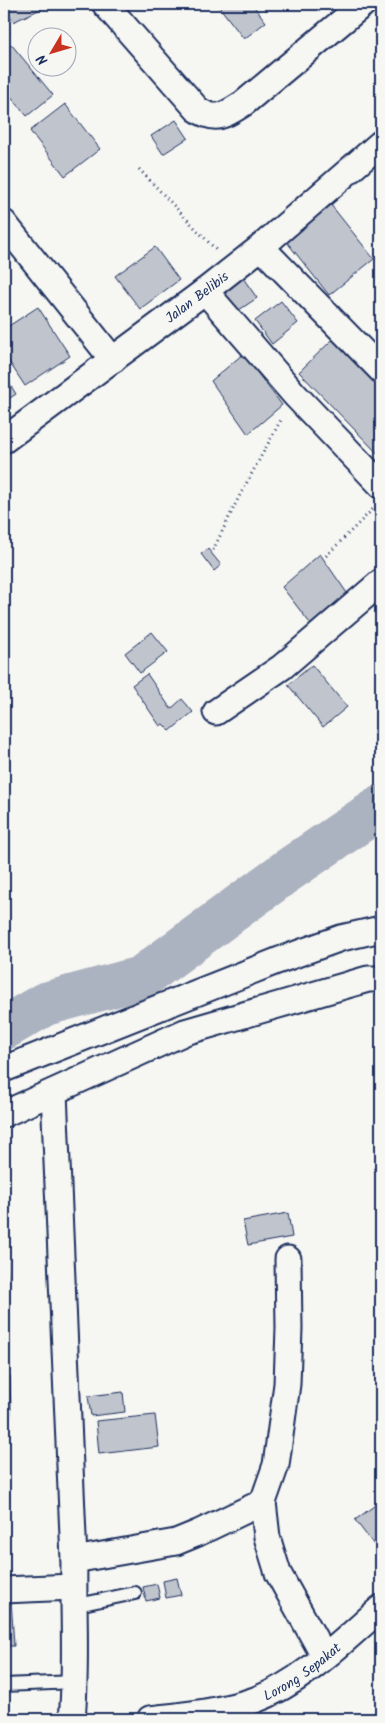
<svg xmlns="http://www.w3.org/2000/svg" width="385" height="1723" font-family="Kalam,sans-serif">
  <rect width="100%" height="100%" fill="#f6f6f2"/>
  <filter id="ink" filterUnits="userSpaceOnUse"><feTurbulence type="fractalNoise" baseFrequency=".02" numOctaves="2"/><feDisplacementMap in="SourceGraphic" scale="10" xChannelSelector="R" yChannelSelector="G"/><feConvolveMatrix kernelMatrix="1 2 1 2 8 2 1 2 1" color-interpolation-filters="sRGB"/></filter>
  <g filter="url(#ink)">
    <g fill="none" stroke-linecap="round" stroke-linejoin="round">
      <path stroke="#abb2c0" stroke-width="44" d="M4 1028 45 1004 141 978 287 871 381 807"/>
    </g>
    <path fill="#c0c4cd" stroke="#1b2f5e" d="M4 4H41L43 8 13 22Z
      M217 4H252L266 22 244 39Z
      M4 23 10 33 4 37Z
      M11 44 53 95 27 116 4 88V50Z
      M65 104 100 149 65 176 30 131Z
      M176 120 188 138 163 154 151 136Z
      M331 205 374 259 329 295 286 241Z
      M155 247 179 280 140 309 115 276Z
      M243 278 257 298 236 312 222 292Z
      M281 301 298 323 272 344 255 321Z
      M38 307 70 356 25 386 4 354V329Z
      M335 337 381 385V457L299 372Z
      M243 354 282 405 248 434 211 381Z
      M4 375 16 394 4 402Z
      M208 549 221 565 214 571 201 554Z
      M320 554 347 593 313 627 282 587Z
      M152 632 168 652 140 673 125 653Z
      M312 665 347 707 323 727 288 685Z
      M147 674 171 709 182 699 193 712 170 731 163 724 160 726 132 685Z
      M288 1213 292 1237 248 1245 243 1221Z
      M7 1257 9 1309 4 1310V1258Z
      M4 1376H10L11 1415H4Z
      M123 1392 125 1412 91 1416 88 1396Z
      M155 1415 159 1447 99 1454 96 1421Z
      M378 1503 381 1508V1554L355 1520Z
      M177 1578 181 1595 166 1598 163 1581Z
      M157 1584 160 1598 146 1601 143 1587Z
      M4 1599H11L14 1646H4Z"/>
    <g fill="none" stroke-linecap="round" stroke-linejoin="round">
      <defs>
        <path id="lane" d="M73 1606 135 1593
          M4 1685 75 1682"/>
        <g id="street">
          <path d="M105 4 197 109C216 123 227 114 244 103L363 4"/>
          <path d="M4 223 113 360"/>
          <path d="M261 247 381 370"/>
          <path d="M205 291 295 395 381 485"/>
          <path id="s1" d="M4 440 205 291 261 247 381 143"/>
          <path d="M216 712 282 667 381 582"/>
          <path d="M4 1069 277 961 341 938 381 929"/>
          <path d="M54 1092 74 1560"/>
          <path d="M4 1114 185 1032 368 979H381"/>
          <path d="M288 1259 289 1328 287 1384 276 1465 263 1502 267 1537 278 1573 324 1656"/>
          <path d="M4 1590 73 1587"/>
          <path d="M72 1719C77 1666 73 1613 74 1560L176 1542 198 1533 263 1502"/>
          <path id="s2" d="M150 1719C183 1715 224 1711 255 1700 302 1683 344 1640 381 1608"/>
        </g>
      </defs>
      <use href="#lane" stroke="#1b2f5e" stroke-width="16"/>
      <use href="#street" stroke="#1b2f5e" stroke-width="29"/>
      <path stroke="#1b2f5e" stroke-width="3" stroke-dasharray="1 4" stroke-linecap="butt" d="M139 169 217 251
        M213 550 240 495 282 418
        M326 556 375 507"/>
      <use href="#lane" stroke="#f6f6f2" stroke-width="12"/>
      <use href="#street" stroke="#f6f6f2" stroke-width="25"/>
    </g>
  </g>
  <g text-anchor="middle" stroke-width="4.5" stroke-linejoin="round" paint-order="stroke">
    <g font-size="14" fill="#1b2f5e" stroke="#f6f6f2">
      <text dy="5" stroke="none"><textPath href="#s1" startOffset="240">Jalan Belibis</textPath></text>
      <text dy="5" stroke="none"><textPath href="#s2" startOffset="162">Lorong Sepakat</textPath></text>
    </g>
  </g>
  <rect width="385" height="1723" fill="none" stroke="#f6f6f2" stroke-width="20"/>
  <rect x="10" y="10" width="365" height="1703" fill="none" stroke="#1b2f5e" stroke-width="2" filter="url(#ink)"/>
  <g transform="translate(52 52) rotate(232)"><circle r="24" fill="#f6f6f2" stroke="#9ea6b7"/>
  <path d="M0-4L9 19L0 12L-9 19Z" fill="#c8321e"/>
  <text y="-8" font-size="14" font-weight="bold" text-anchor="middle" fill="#1b2f5e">N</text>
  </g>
</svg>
